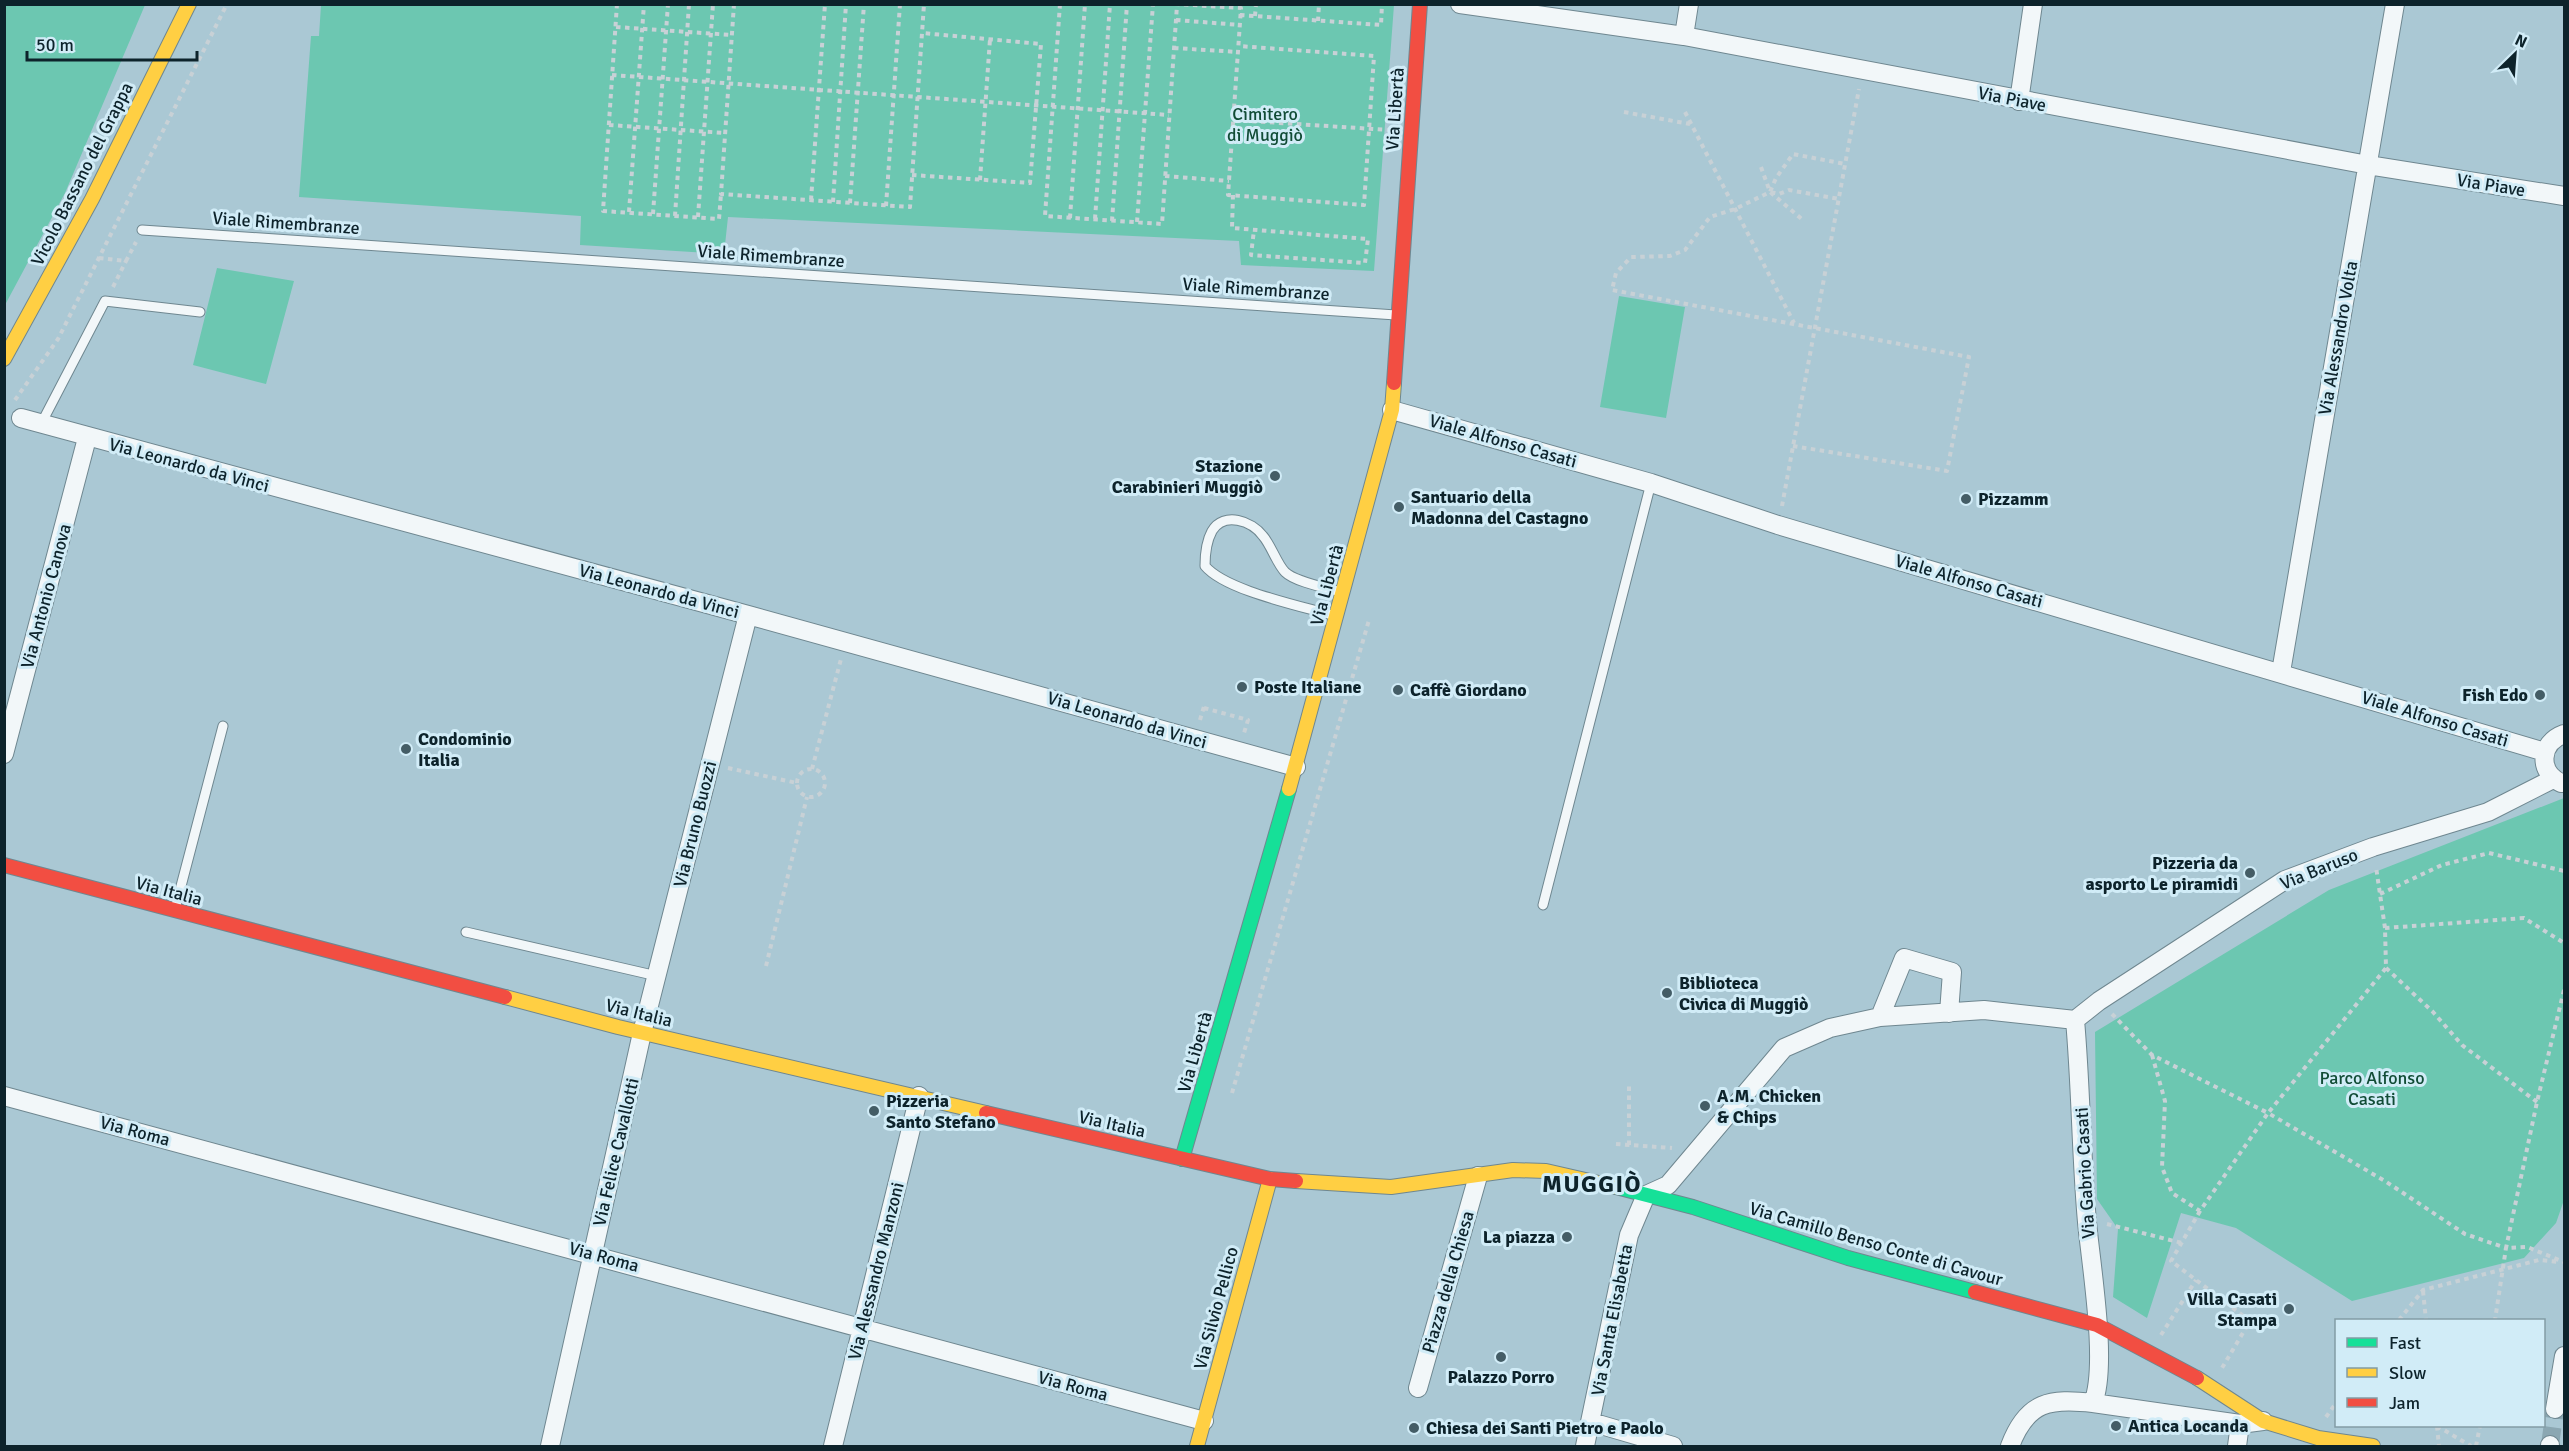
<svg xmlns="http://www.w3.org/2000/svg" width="2569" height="1451" font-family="Signika,sans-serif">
  <rect width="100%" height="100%" fill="#aac8d4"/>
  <path fill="#6cc7b1" d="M5 4 145 5 65 193 5 305Z
    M321 5H1394L1374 271 1241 265 1239 241 728 217 724 254 580 245 581 216 299 197 311 36H319Z
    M217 268 294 281 266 384 193 365Z
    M1619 296 1685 307 1666 418 1600 407Z
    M2564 798V1200L2556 1223 2524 1258 2352 1301 2236 1228 2181 1213 2147 1318 2113 1297 2118 1229 2097 1199 2095 1032 2329 890Z"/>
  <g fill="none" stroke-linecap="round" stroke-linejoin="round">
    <path stroke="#8ba7b2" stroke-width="18" stroke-dasharray="18 9" stroke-linecap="butt" d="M2550 1445 2555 1409"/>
    <defs>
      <path id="lane" d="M142 230 1396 315
        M41 424 105 301 200 312
        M1335 616C1302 606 1226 591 1205 566 1205 554 1206 542 1212 531 1224 511 1252 521 1263 536 1271 545 1277 564 1285 572 1295 582 1327 588 1341 592
        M1543 905 1651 483
        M175 909 223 726
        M466 932 657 976"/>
      <path id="street" d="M1460 4 1684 36 2368 165 2564 196
        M1684 36 1689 4
        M2019 101 2033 4
        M1392 410 1651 483 1778 525 2545 752
        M21 418 748 615 1296 767
        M2281 672 2395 4
        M4 754 87 438
        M2561 783C2538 772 2539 743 2564 734
        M1880 1017 1904 958 1952 972 1949 1013
        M2075 1020C2081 1087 2081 1155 2087 1222 2091 1266 2108 1365 2093 1403L2240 1424 2263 1421
        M2075 1020 2099 1001 2285 880 2373 847 2488 812 2553 779
        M4 1096 1204 1421
        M1418 1388 1478 1176
        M2555 1409 2564 1356
        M1591 1422 1673 1446
        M550 1446 642 1033 748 615
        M833 1446 919 1096
        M1585 1446 1629 1235 1646 1195 1668 1185 1784 1048 1830 1028 1880 1017 1984 1010 2075 1020
        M2010 1446C2027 1401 2050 1398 2093 1403
        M2237 1446 2240 1424
        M2550 1446V1445"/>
      <path id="fast" d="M1182 1159 1289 789
        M1616 1187 1693 1207 1848 1258 1975 1292"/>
      <path id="slow" d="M4 359 92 199 189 4
        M1289 789 1392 410 1394 383
        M505 997 618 1027 986 1113
        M1296 1181 1391 1187 1513 1170 1546 1171 1616 1187
        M2197 1378 2263 1421 2318 1438 2373 1446
        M1197 1446 1270 1179"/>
      <path id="jam" d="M1394 383 1420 4
        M4 865 505 997
        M986 1113 1270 1179 1296 1181
        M1975 1292 2097 1325 2197 1378"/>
    </defs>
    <use href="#lane" stroke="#6f8790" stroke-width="11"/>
    <use href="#street" stroke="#6f8790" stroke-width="20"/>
    <use href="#fast" stroke="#6f8790" stroke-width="16"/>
    <use href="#slow" stroke="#6f8790" stroke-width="16"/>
    <use href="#jam" stroke="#6f8790" stroke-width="16"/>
    <path stroke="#c8d1d6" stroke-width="4" stroke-dasharray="4.5 4.5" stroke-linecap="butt" d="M617 4 603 211 719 219 721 194
      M734 4 721 194 910 207 924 4
      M1060 4 1045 216 1162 224 1177 5
      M1175 4 1241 8 1228 195 1364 205 1374 56 1239 46
      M1240 15 1381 25 1382 4
      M1255 16 1256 4
      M1176 20 1240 25
      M1318 21 1319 4
      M616 27 732 35
      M1174 48 1238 52
      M612 75 1169 115
      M1624 112 1690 124
      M1685 112 1794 323
      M1234 120 1389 130
      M609 125 725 133
      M1761 167 1770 192 1804 221
      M912 175 1030 183 1041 44 922 33
      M1165 176 1229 181
      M980 180 990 39
      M1771 192 1779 194 1789 190 1839 199
      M1233 195 1232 228 1368 239 1365 263 1251 255 1254 230
      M811 200 825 4
      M833 202 846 4
      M850 203 864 4
      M886 206 900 4
      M629 212 644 4
      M653 214 668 4
      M675 216 689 4
      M698 217 713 4
      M1070 218 1085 4
      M1095 219 1110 4
      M1112 221 1127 4
      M1137 222 1153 4
      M99 258 126 261 136 242
      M113 287 126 261
      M15 400 58 339 227 4
      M1793 446 1947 471 1969 357 1612 290 1616 273 1631 257 1670 256 1685 250 1710 217 1735 209 1770 192 1776 178 1793 154 1845 164
      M1782 506 1859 89
      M1204 708 1248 720 1244 733
      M1200 720 1205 703
      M728 768 797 783
      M797 783a14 14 0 1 1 28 0a14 14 0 1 1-28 0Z
      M812 769 841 659
      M2380 894 2442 865 2489 853 2564 871
      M2385 928 2524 918 2564 943
      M766 966 807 797
      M2386 968 2433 1012 2462 1045 2537 1102
      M2564 990 2537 1102 2506 1248 2527 1247 2564 1262
      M2112 1014 2152 1055 2268 1113 2386 968 2385 928 2376 867
      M2152 1055 2165 1101 2162 1167 2172 1193 2200 1211 2268 1113 2385 1181 2465 1234 2506 1248 2495 1320
      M1232 1093 1369 620
      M1616 1144 1672 1148
      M1629 1145V1085
      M2200 1211 2171 1261 2250 1321 2222 1368
      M2107 1224 2182 1243
      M2423 1291 2426 1320
      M2399 1320 2423 1290 2539 1260 2560 1262
      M2161 1335 2196 1280
      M2326 1417 2336 1403
      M2437 1426 2471 1446
      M2437 1426 2439 1446
      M2476 1446 2480 1426"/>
    <use href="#lane" stroke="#f2f7f9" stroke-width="9"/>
    <use href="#street" stroke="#f2f7f9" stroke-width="18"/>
    <use href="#fast" stroke="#16e098" stroke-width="14"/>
    <use href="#slow" stroke="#ffcf43" stroke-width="14"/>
    <use href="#jam" stroke="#f24e42" stroke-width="14"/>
  </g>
  <g fill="#445d66" stroke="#d1ecf7" stroke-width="2">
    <circle cx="1275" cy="476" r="6"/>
    <circle cx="1966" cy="499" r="6"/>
    <circle cx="1399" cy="507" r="6"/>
    <circle cx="1242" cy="687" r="6"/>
    <circle cx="1398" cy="690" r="6"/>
    <circle cx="2540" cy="695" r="6"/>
    <circle cx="406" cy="749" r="6"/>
    <circle cx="2250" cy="873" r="6"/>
    <circle cx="1667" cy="993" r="6"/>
    <circle cx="1705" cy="1106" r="6"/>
    <circle cx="874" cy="1111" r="6"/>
    <circle cx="1567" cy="1237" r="6"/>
    <circle cx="2289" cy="1309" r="6"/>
    <circle cx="1501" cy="1357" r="6"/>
    <circle cx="2116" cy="1426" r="6"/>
    <circle cx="1414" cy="1428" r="6"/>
  </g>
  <g text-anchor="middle" stroke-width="6" stroke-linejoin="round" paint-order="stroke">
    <g font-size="18" fill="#0d232b" stroke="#d1ecf7">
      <text transform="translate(2012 99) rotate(11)" y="6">Via Piave</text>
      <text transform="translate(1395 109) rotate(-86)" y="6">Via Libertà</text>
      <text transform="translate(82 174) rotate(-63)" y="6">Vicolo Bassano del Grappa</text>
      <text transform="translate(2491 185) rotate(9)" y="6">Via Piave</text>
      <text transform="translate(286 223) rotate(4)" y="6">Viale Rimembranze</text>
      <text transform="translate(771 256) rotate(4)" y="6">Viale Rimembranze</text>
      <text transform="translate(1256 289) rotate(4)" y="6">Viale Rimembranze</text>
      <text transform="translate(2338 338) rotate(-80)" y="6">Via Alessandro Volta</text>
      <text transform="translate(1503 441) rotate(16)" y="6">Viale Alfonso Casati</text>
      <text transform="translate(189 465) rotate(15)" y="6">Via Leonardo da Vinci</text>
      <text transform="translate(1969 581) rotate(16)" y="6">Viale Alfonso Casati</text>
      <text transform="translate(1327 585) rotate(-75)" y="6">Via Libertà</text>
      <text transform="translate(659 591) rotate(15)" y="6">Via Leonardo da Vinci</text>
      <text transform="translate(46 596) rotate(-75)" y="6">Via Antonio Canova</text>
      <text transform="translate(2435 719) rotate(17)" y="6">Viale Alfonso Casati</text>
      <text transform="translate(1127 720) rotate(16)" y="6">Via Leonardo da Vinci</text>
      <text transform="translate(695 824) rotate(-76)" y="6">Via Bruno Buozzi</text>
      <text transform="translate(2319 869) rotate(-22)" y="6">Via Baruso</text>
      <text transform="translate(169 891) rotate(15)" y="6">Via Italia</text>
      <text transform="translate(639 1013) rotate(14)" y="6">Via Italia</text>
      <text transform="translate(1195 1052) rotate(-74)" y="6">Via Libertà</text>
      <text transform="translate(1112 1124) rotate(13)" y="6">Via Italia</text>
      <text transform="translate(135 1131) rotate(15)" y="6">Via Roma</text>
      <text transform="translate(616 1152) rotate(-77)" y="6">Via Felice Cavallotti</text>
      <text transform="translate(2085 1173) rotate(-93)" y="6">Via Gabrio Casati</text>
      <text transform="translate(1876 1244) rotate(16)" y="6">Via Camillo Benso Conte di Cavour</text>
      <text transform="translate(604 1257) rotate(15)" y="6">Via Roma</text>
      <text transform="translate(876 1271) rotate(-76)" y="6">Via Alessandro Manzoni</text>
      <text transform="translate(1448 1282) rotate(-74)" y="6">Piazza della Chiesa</text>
      <text transform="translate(1216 1308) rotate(-75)" y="6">Via Silvio Pellico</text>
      <text transform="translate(1612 1320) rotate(-79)" y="6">Via Santa Elisabetta</text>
      <text transform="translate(1073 1386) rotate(15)" y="6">Via Roma</text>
    </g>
    <g font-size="18" fill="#114c36" stroke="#d1ecf7">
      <text x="1265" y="120">Cimitero<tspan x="1265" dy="21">di Muggiò</tspan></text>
      <text x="2372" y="1084">Parco Alfonso<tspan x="2372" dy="21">Casati</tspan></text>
    </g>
    <g font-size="18" font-weight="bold" fill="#0d232b" stroke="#d1ecf7" text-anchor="start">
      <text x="1263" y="472" text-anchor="end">Stazione<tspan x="1263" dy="21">Carabinieri Muggiò</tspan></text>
      <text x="1411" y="503">Santuario della<tspan x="1411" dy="21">Madonna del Castagno</tspan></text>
      <text x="1978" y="505">Pizzamm</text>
      <text x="1254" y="693">Poste Italiane</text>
      <text x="1410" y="696">Caffè Giordano</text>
      <text x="2528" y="701" text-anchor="end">Fish Edo</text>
      <text x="418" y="745">Condominio<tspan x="418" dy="21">Italia</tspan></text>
      <text x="2238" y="869" text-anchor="end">Pizzeria da<tspan x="2238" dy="21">asporto Le piramidi</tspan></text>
      <text x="1679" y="989">Biblioteca<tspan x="1679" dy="21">Civica di Muggiò</tspan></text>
      <text x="1717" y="1102">A.M. Chicken<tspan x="1717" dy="21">&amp; Chips</tspan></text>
      <text x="886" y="1107">Pizzeria<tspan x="886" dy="21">Santo Stefano</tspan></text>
      <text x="1555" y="1243" text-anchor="end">La piazza</text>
      <text x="2277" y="1305" text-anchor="end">Villa Casati<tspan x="2277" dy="21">Stampa</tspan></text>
      <text x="1501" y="1383" text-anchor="middle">Palazzo Porro</text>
      <text x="2128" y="1432">Antica Locanda</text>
      <text x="1426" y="1434">Chiesa dei Santi Pietro e Paolo</text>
    </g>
    <g font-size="24" font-weight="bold" letter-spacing="1.5" fill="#0d232b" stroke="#d1ecf7">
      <text x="1592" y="1192">MUGGIÒ</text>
    </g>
  </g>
  <rect width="2569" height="1451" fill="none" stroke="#0d232b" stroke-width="12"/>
  <rect x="2335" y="1319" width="210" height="108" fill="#d1ecf7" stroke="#839ca5" stroke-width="1.5"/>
  <rect x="2347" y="1338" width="30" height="9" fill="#16e098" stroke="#839ca5" stroke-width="1.5"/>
  <text x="2389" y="1349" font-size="18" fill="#0d232b">Fast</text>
  <rect x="2347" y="1368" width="30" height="9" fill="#ffcf43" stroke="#839ca5" stroke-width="1.5"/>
  <text x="2389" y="1379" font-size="18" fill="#0d232b">Slow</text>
  <rect x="2347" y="1398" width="30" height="9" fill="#f24e42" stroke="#839ca5" stroke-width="1.5"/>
  <text x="2389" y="1409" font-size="18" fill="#0d232b">Jam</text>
  <g transform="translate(2515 54) rotate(25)" stroke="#d1ecf7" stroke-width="4.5" paint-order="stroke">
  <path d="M0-4.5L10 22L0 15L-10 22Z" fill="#0d232b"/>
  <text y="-9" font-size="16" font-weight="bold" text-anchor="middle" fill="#0d232b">N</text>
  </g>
  <path d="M27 51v9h170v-9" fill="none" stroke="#0d232b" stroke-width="3"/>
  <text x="36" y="51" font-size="18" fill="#0d232b" stroke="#d1ecf7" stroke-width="4.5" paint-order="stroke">50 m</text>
</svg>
